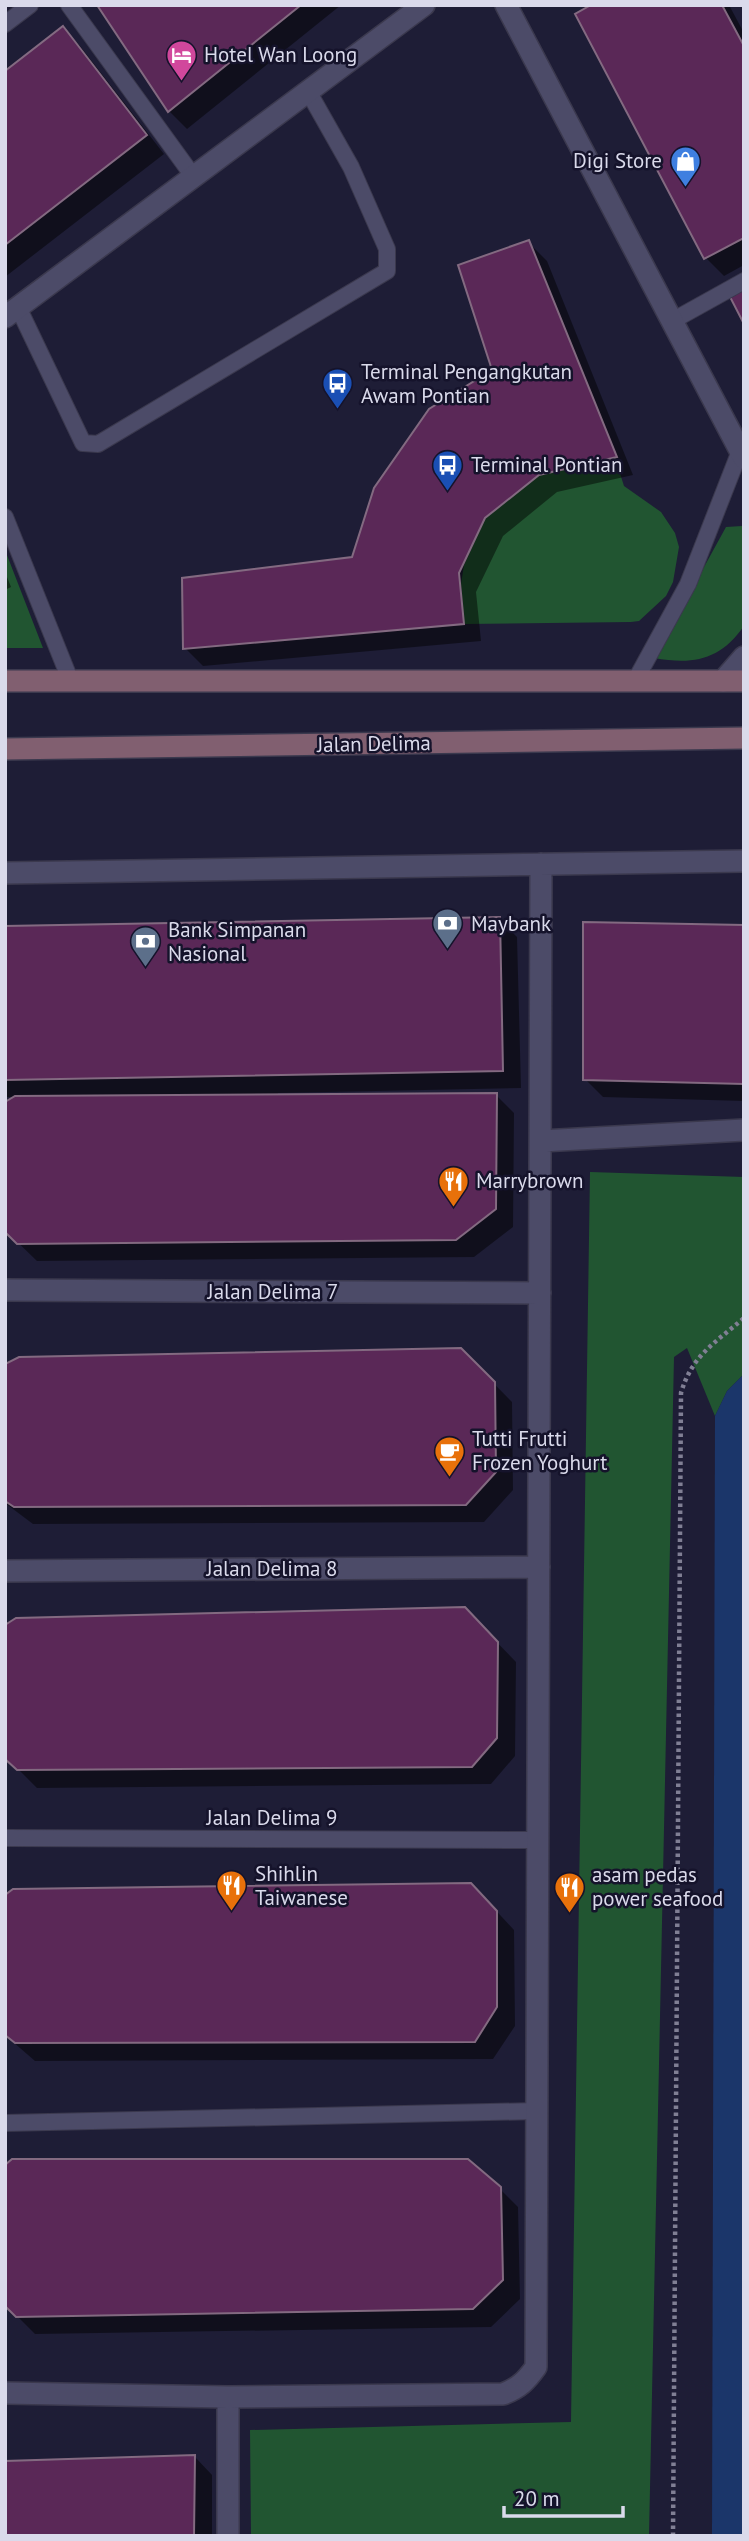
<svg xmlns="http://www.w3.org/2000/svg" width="749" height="2541" font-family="'PT Sans',sans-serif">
  <rect width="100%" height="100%" fill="#1e1d36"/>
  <path fill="#215531" d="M611 445 624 486 661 512 675 533 679 547 673 582 666 596 639 621 631 622 464 624 461 584 464 565 489 510 531 473Z
    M742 526 744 528V626C720 660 694 665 654 658L726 527Z
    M5 550 43 648H5Z
    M590 1172 744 1177V1374L727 1391 715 1416 687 1348 674 1357 649 2536H251L250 2430 571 2422Z"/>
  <path fill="#1b366a" d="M744 1374V2536H712L715 1416 727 1391Z"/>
  <path fill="#0007" d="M99 5H341L187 129 169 111Z
    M595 5H729L744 33V265L724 276 706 258Z
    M63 28 80 46 164 154 5 277V73Z
    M529 243 547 261 633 475 557 492 503 536 476 592 481 641 203 666 185 648 354 559 494 370Z
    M5 572 11 587 5 590Z
    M499 919 517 937 521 1088 278 1093V1096L496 1095 514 1113 513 1227 474 1257 37 1261 5 1230 15 1097H5V928Z
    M744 927V1101L603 1097 585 1079Z
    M461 1350 512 1402 513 1490 484 1522 33 1524 5 1503V1366Z
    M483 1628 516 1662 515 1756 491 1784 37 1788 5 1756Z
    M489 1903 514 1930 515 2026 493 2059 35 2061 5 2035Z
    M500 2189 518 2207 520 2299 491 2327 35 2334 5 2304Z
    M195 2457 212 2475V2536H5Z"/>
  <path fill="#5a2857" stroke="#836a81" stroke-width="2" d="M97 5H301L168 112Z
    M591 5H722L744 46V238L704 259 575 14Z
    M63 26 147 135 5 245V71Z
    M529 240 617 457 539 475 485 518 459 573 464 624 183 649 182 578 352 557 374 488 429 409 492 370 458 265Z
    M744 285V324L728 293Z
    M500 917 503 1071 5 1080V926Z
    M583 922 744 925V1084L583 1080Z
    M497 1093 496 1209 456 1240 17 1244 5 1232V1102L15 1096Z
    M461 1348 495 1382 496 1472 466 1505 14 1507 5 1501V1364L19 1357Z
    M465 1607 498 1642 497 1738 472 1767 17 1770 5 1759V1625L16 1618Z
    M471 1883 497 1911V2007L475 2042 15 2043 5 2035V1895L13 1889Z
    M12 2159H468L501 2187 503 2280 473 2309 16 2317 5 2306V2165Z
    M195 2455 194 2536H5V2461Z"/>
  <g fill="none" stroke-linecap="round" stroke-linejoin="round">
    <defs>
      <path id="lane" d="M69 5 193 176
        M5 24 30 5
        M18 307 83 443 98 444 387 271V249L351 167 308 91
        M672 321 744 281
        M5 517 71 682
        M635 681 688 584 740 451
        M5 1838 538 1840
        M5 2123 537 2111"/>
      <path id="street" d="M506 5 744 458
        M5 317 424 5
        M723 681 744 657
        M5 873 744 861
        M541 1141 744 1130
        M5 1290 540 1293
        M5 1571 539 1567
        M5 2393 228 2397 503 2394C519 2388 526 2381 536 2367L541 864
        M228 2536V2397"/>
      <path id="secondary" d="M5 681H744
        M5 749 744 738"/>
    </defs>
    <use href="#lane" stroke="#3b394e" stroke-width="18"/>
    <use href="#street" stroke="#3b394e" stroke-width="24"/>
    <use href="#secondary" stroke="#3b394e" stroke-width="24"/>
    <path stroke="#807f94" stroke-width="4.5" stroke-dasharray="3.5 3.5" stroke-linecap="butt" d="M673 2536 681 1393C692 1355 715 1343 744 1318"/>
    <use href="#lane" stroke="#4c4b68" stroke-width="16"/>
    <use href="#street" stroke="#4c4b68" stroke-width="21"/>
    <use href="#secondary" stroke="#815f70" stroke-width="21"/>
  </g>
  <defs>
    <symbol id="hotel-pin" viewBox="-11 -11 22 30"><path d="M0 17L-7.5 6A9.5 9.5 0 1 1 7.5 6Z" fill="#d1479c" stroke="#15132b"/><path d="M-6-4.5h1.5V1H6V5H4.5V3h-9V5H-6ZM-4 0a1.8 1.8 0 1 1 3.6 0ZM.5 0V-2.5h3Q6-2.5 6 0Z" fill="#fff"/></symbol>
    <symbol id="shop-pin" viewBox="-11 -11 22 30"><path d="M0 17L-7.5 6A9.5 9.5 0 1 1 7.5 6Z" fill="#3f7fe0" stroke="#15132b"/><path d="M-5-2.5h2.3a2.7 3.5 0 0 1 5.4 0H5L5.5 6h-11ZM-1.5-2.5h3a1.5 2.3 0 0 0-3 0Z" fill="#fff"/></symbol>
    <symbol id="bus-pin" viewBox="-11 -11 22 30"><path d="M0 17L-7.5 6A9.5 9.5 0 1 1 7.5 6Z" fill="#1a4fb4" stroke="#15132b"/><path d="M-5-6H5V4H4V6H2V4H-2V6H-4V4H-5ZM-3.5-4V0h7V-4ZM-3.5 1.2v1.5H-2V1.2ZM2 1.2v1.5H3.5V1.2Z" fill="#fff"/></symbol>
    <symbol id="bank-pin" viewBox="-11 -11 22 30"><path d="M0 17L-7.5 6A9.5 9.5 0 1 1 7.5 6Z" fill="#5c6f8a" stroke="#15132b"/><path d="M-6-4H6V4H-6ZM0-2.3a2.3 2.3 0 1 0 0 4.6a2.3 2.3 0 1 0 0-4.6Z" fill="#fff"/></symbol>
    <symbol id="restaurant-pin" viewBox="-11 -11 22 30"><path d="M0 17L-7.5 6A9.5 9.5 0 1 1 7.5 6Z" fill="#e8710a" stroke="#15132b"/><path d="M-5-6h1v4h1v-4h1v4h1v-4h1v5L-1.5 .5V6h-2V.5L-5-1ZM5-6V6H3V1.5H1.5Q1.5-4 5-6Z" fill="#fff"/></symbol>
    <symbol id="cafe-pin" viewBox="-11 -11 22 30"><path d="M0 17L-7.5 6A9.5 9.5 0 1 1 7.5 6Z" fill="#e8710a" stroke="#15132b"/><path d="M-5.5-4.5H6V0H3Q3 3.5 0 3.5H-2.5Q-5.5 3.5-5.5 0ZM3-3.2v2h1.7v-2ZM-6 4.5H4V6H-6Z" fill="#fff"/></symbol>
  </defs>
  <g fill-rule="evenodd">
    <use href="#hotel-pin" x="164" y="38" width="35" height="47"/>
    <use href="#shop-pin" x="668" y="144" width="35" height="47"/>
    <use href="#bus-pin" x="320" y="366" width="35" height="47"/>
    <use href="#bus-pin" x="430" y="448" width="35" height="47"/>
    <use href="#bank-pin" x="430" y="906" width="35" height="47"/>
    <use href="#bank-pin" x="128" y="924" width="35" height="47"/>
    <use href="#restaurant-pin" x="436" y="1164" width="35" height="47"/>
    <use href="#cafe-pin" x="432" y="1434" width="35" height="47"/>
    <use href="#restaurant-pin" x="214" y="1868" width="35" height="47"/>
    <use href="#restaurant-pin" x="552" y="1870" width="35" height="47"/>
  </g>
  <g text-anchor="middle" stroke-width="5" stroke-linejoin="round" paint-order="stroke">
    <g font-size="21" fill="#dadaeb" stroke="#15132b" text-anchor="start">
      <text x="204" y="62">Hotel Wan Loong</text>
      <text x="662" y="168" text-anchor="end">Digi Store</text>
      <text x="361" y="379">Terminal Pengangkutan<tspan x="361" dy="24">Awam Pontian</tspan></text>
      <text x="471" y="472">Terminal Pontian</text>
      <text x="471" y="931">Maybank</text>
      <text x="168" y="937">Bank Simpanan<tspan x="168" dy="24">Nasional</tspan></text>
      <text x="476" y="1188">Marrybrown</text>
      <text x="472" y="1446">Tutti Frutti<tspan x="472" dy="24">Frozen Yoghurt</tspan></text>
      <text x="255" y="1881">Shihlin<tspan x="255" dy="24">Taiwanese</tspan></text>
      <text x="592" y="1882">asam pedas<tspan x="592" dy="24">power seafood</tspan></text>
    </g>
    <g font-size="21" fill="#dadaeb" stroke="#15132b">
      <text transform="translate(374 744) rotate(-1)" y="7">Jalan Delima</text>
      <text x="273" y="1299">Jalan Delima 7</text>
      <text x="272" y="1576">Jalan Delima 8</text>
      <text x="272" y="1825">Jalan Delima 9</text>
    </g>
  </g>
  <rect width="749" height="2541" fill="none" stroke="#dadaeb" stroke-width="14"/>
  <path d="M504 2506v10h119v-10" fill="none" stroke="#dadaeb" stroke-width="3.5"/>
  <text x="514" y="2506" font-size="21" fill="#dadaeb" stroke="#15132b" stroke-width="5" paint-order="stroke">20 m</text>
</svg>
